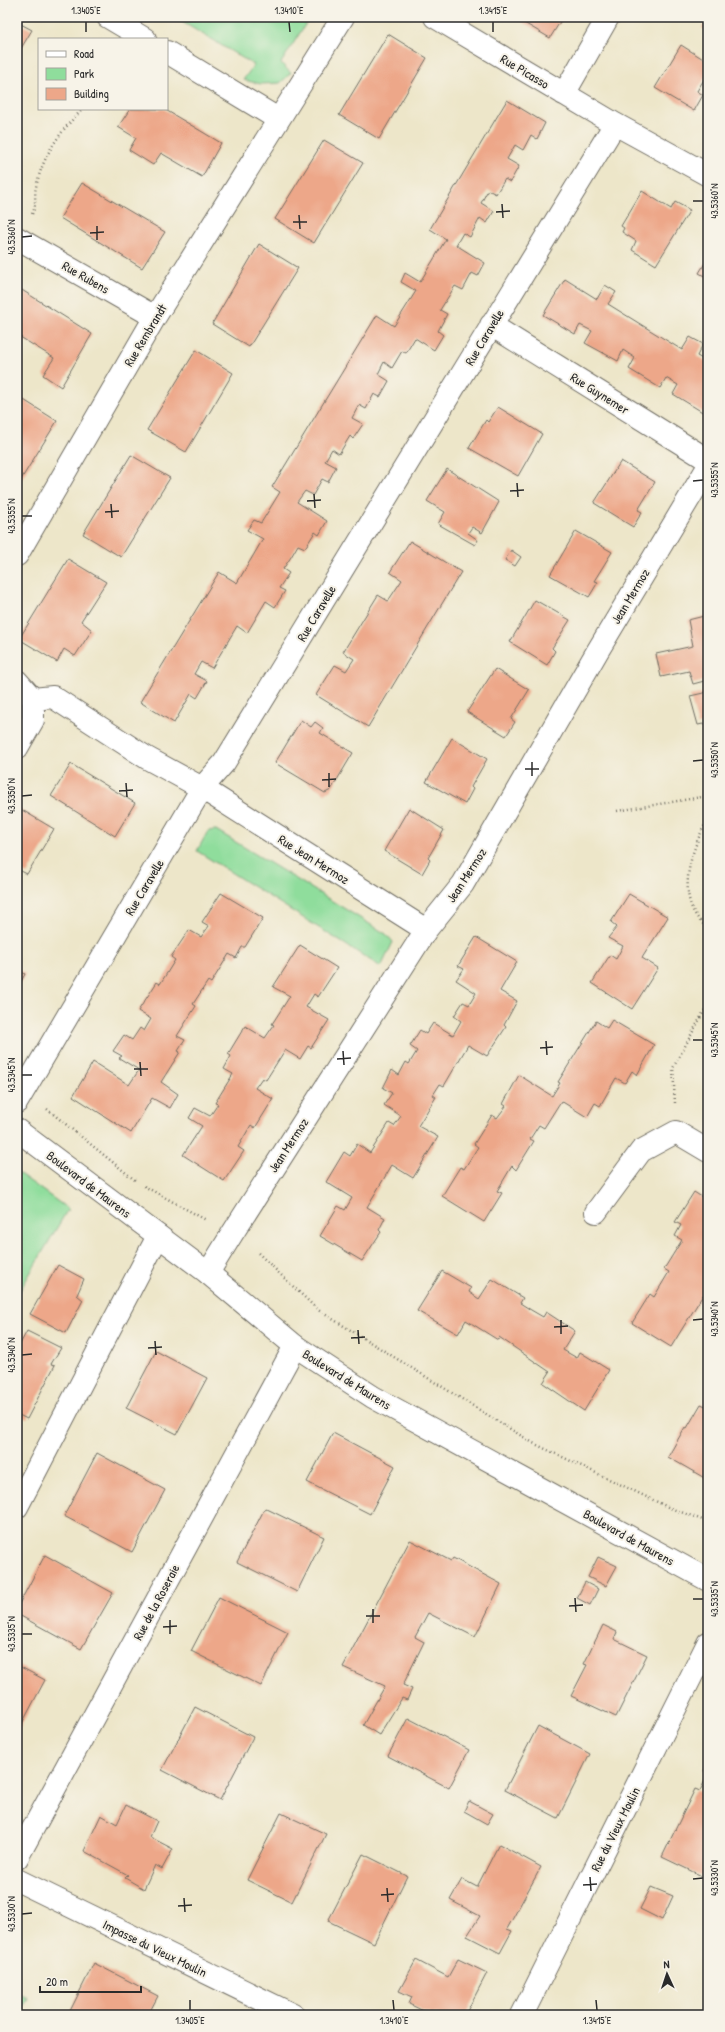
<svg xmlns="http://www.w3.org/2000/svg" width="725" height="2032" font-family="'Patrick Hand',sans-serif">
  <rect width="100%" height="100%" fill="#f7f3e8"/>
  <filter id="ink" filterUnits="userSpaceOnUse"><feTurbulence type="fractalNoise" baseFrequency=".025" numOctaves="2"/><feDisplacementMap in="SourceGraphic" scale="8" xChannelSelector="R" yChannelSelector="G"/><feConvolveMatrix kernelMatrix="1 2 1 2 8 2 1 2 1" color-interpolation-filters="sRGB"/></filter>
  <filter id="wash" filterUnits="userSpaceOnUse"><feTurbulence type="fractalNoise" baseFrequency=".012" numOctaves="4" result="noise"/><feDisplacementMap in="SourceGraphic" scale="16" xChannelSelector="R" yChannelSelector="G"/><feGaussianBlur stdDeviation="0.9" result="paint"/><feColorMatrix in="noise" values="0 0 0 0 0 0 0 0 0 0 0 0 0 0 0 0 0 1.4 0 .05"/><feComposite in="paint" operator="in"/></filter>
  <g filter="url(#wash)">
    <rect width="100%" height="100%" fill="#ede6c9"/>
    <path fill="#8fdd9c" stroke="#5d8464" d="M174 17H310L281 63 291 73 280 83 261 84 243 80 254 65Z
      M216 830 386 934 393 942 381 967 197 851 208 831Z
      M17 1172 68 1209 19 1292 17 1291Z
      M17 1993 28 1998 19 2015H17Z"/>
    <g id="blocks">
      <path fill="#eda789" d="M514 17H563L550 38Z
        M708 18V31L702 28Z
        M17 22 32 30 17 55Z
        M388 34 427 58 379 139 339 115Z
        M681 45 708 62V73L697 91 703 95 694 111 655 88Z
        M507 100 545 123 537 139 531 135 523 150 515 145 507 159 519 166 510 182 505 179 496 194 488 190 481 203 494 211 487 223 480 218 470 237 463 233 456 245 485 263 478 276 472 273 463 290 455 286 440 310 447 314 438 331 443 335 434 350 415 338 406 353 402 351 392 368 384 362 378 374 389 381 380 397 374 394 366 409 359 405 352 418 363 424 353 439 350 436 339 454 332 449 325 461 336 467 328 482 322 479 313 495 305 491 297 502 327 521 319 535 315 532 305 548 298 545 291 557 283 569 289 573 279 588 285 591 275 607 266 601 247 633 237 626 212 668 201 662 194 674 207 681 197 698 191 694 174 723 140 702 219 572 237 583 263 539 247 530 254 520 261 523 280 492 272 487 377 315 394 326 416 291 401 282 405 273 420 282 446 239 430 229Z
        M130 109H164L221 143 202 177 161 153 153 165 129 150 136 138 118 127Z
        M324 140 363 163 314 243 275 219Z
        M82 183 165 232 142 268 60 218Z
        M642 191 671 209 675 202 690 210 656 265 632 250 636 241 622 232 624 228 621 226Z
        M259 244 298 268 249 347 212 324Z
        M708 258V278L699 273Z
        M565 279 597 299 605 285 616 292 608 304 682 350 690 337 703 344 697 356 708 362V406L704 413 673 394 678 385 666 378 660 388 629 369 635 358 623 350 618 361 585 343 592 331 580 325 575 334 543 315Z
        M17 287 92 334 61 387 43 375 54 358 17 335Z
        M196 350 233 373 186 452 147 430Z
        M19 397 57 421 17 486V399Z
        M498 407 542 434 518 476 469 448 486 420 488 422Z
        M131 455 170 478 121 557 83 534Z
        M621 461 655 482 638 510 642 512 633 527 594 503Z
        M447 469 499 502 482 533 472 527 468 533 478 540 475 545 438 524 445 512 427 501Z
        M576 531 612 552 594 581 598 582 589 597 550 575Z
        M410 541 461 572 368 727 316 695 335 665 346 671 354 659 343 652 378 595 388 601 402 580 390 572Z
        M511 550 521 557 515 566 505 560Z
        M68 559 106 582 81 621 92 630 75 656 64 649 57 662 19 639Z
        M535 600 570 620 552 648 555 651 547 665 510 642Z
        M708 615V680L693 684 689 671 661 677 656 654 693 646 688 620Z
        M495 669 529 690 511 719 515 722 506 736 467 712Z
        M708 692V723L698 725 690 696Z
        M301 720 311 727 315 722 323 728 320 733 353 753 331 790 325 793 275 763Z
        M452 738 487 759 471 787 473 789 465 804 426 782Z
        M71 764 135 803 115 836 51 796Z
        M17 807 54 829 27 874 17 869Z
        M409 808 444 830 428 858 430 860 422 874 384 851Z
        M221 893 263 918 245 947H242L236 958 229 954 211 983 208 981 193 1004 196 1006 177 1036 185 1040 178 1051 180 1052 161 1082 178 1094 170 1108 152 1098 131 1133 73 1096 93 1062 129 1085 139 1070 119 1058 122 1056 113 1051 124 1035 132 1040 140 1028 144 1031 151 1019 138 1011 157 982 160 984 167 973 175 960 171 957 189 930 201 937 209 926 202 922Z
        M629 894 668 917 642 958 658 968 632 1009 592 983 610 955 616 959 623 946 608 938 617 927 611 922Z
        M476 937 517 962 500 991 517 1001 504 1025 506 1027 487 1056 468 1045 444 1086 440 1084 433 1095 436 1097 418 1126 438 1137 413 1178 392 1165 367 1207 385 1218 379 1230 381 1232 362 1261 320 1236 338 1206 345 1210 352 1198 326 1182 344 1152 350 1156 357 1144 370 1153 389 1123 394 1126 401 1116 384 1105 392 1093 383 1088 392 1070 399 1075 406 1062 409 1064 417 1051 410 1046 420 1030 426 1034 433 1023 453 1035 461 1021 454 1016 463 1002 469 1005 476 993 456 980 464 969 458 966Z
        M300 945 337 968 318 997 314 994 306 1007 329 1020 311 1048 308 1046 300 1059 285 1050 266 1080 262 1078 255 1088 273 1099 255 1128 251 1125 238 1147 244 1151 224 1181 183 1155 202 1126 189 1118 195 1108 210 1116 218 1104 215 1103 233 1074 224 1069 231 1056 228 1054 245 1026 265 1038 274 1025 272 1024 290 996 273 987Z
        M17 969 25 974 17 989Z
        M612 1020 654 1045 637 1075 632 1071 625 1083 616 1078 600 1106 595 1103 587 1117 561 1101 544 1128 539 1125 530 1139 534 1141 516 1170 512 1166 497 1191 502 1193 484 1222 442 1196 460 1167 464 1169 478 1147 474 1144 492 1115 497 1118 506 1106 503 1104 519 1075 552 1096 560 1083 558 1082 596 1021 607 1028Z
        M694 1192 708 1201V1294L706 1297 703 1295 671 1347 632 1323 650 1294 654 1297 669 1272 664 1269 682 1240 675 1236 681 1225 675 1222Z
        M58 1265 84 1279 77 1295 83 1300 66 1333 30 1314Z
        M442 1271 471 1288 469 1292 479 1299 492 1279 523 1298 520 1303 531 1310 543 1317 546 1312 575 1331 563 1350 577 1358 580 1352 609 1370 584 1411 543 1383 550 1372 499 1337 498 1340 466 1320 458 1334 417 1311Z
        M27 1331 61 1348 51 1364 55 1365 27 1419 17 1414V1345L19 1346Z
        M156 1351 207 1378 177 1434 126 1408Z
        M701 1404 708 1407V1480L668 1457 685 1427 687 1428Z
        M333 1433 395 1466 370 1514 307 1482Z
        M97 1453 165 1490 132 1552 64 1516Z
        M265 1508 324 1537 297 1592 237 1562Z
        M410 1540 451 1561 453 1558 501 1584 475 1637 428 1613 415 1637 424 1642 403 1685 412 1689 407 1700 402 1698 379 1735 363 1725 385 1686 343 1667Z
        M45 1555 113 1593 81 1649 17 1614V1608Z
        M598 1557 617 1566 606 1586 588 1577Z
        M585 1582 598 1589 590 1605 577 1598Z
        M219 1597 288 1632 261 1686 191 1651Z
        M603 1625 617 1632 614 1639 647 1655 616 1717 571 1696 587 1665 584 1664Z
        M17 1665 45 1680 17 1733Z
        M195 1707 253 1737 220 1800 162 1770Z
        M408 1718 469 1750 449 1788 388 1756Z
        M538 1726 590 1754 558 1818 505 1790Z
        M708 1762V1773L704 1771Z
        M708 1774V1879L662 1857 695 1789 700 1791Z
        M469 1801 493 1814 487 1824 464 1811Z
        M126 1805 157 1821 150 1837 173 1849 162 1869 155 1865 144 1889 125 1878 128 1875 84 1851 101 1815 117 1824Z
        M281 1813 326 1834 292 1902 247 1880Z
        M499 1844 541 1867 507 1929 512 1931 500 1953 467 1936 480 1916 450 1900 462 1879 477 1887Z
        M363 1854 407 1876 374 1943 328 1921Z
        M651 1887 673 1896 662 1920 640 1909Z
        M458 1959 487 1973 465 2015H432L409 2004 412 1997 399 1991 416 1960 448 1977Z
        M94 1963 158 1996 148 2015H68Z"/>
    </g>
  </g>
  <g filter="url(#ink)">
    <use href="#blocks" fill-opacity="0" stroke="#6f6c62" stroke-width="1"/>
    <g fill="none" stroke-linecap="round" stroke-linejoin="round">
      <defs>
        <path id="street" d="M108 17 145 39
          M435 17 615 124 708 175
          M167 52 278 119
          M564 94 608 17
          M17 238 155 317
          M491 325 708 460
          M17 555 155 317 343 17
          M17 681 33 699V720L17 748
          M33 699 53 697 147 758 202 788 426 930
          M17 1102 202 788 224 763 615 124
          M596 1212 641 1151 676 1132 708 1151
          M208 1273 232 1234 426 930 463 884 597 652 708 467
          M17 1507 158 1236
          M17 1858 295 1346
          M17 1880 293 2015"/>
        <path id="secondary" d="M17 1130 208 1273 295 1346 373 1397 708 1580
          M522 2015 708 1643"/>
      </defs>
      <use href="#street" stroke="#6f6c62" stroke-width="24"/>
      <use href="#secondary" stroke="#6f6c62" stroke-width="24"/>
      <path stroke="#6f6c62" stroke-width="2.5" stroke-dasharray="1 3" stroke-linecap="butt" d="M32 214C37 205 34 196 36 187 43 155 60 131 83 109
        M617 811 708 796
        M708 819C690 851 673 902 708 928
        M675 1103 673 1068 708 1004
        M47 1109 136 1181
        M144 1186 206 1220
        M258 1253 318 1310 533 1443 670 1508 708 1522"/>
      <use href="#street" stroke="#fff" stroke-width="22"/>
      <use href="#secondary" stroke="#fff" stroke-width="22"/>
    </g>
  </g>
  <path fill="none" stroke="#2b2b2b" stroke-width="1.5" d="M86 22V32M289 22 290 32M493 22V32M693 201H703M502 204 503 218M496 212 510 211M299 215 300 229M293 222H307M97 226V240M90 233 104 232M22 237 32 236M693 481 703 480M517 483 518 497M510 491 524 490M314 494 315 508M307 501 321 500M111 504 112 518M105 512 119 511M22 516H32M693 761 703 760M532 762V776M525 769H539M329 773V787M322 780 336 779M126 783 127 797M119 791 133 790M22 796 32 795M693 1040H703M546 1041 547 1055M540 1048 553 1047M343 1051 344 1065M337 1059 351 1058M140 1062 141 1076M134 1069H148M22 1075H32M561 1320V1334M693 1320 703 1319M554 1327 568 1326M358 1330 359 1344M351 1338 365 1337M155 1341 156 1355M148 1348 162 1347M22 1355 32 1354M575 1598 576 1612M693 1599H703M569 1606 583 1605M373 1609V1623M366 1616H380M170 1620V1634M163 1627 177 1626M22 1634H32M590 1877 591 1891M693 1879 703 1878M583 1885 597 1884M387 1888 388 1902M381 1895 394 1894M184 1898 185 1912M178 1906 192 1905M22 1914 32 1913M190 2000V2010M393 2000 394 2010M596 2000 597 2010"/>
  <g text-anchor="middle" stroke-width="4" stroke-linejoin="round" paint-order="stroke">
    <g font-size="13" fill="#2b2b2b" stroke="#f7f3e8">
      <text transform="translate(525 71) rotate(31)" y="5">Rue Picasso</text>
      <text transform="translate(86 277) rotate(30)" y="5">Rue Rubens</text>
      <text transform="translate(145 335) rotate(-59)" y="5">Rue Rembrandt</text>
      <text transform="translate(484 337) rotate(-59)" y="5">Rue Caravelle</text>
      <text transform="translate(600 393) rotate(32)" y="5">Rue Guynemer</text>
      <text transform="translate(630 596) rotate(-59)" y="5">Jean Mermoz</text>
      <text transform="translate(316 613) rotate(-59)" y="5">Rue Caravelle</text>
      <text transform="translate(314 859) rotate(32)" y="5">Rue Jean Mermoz</text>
      <text transform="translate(466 875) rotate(-57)" y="5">Jean Mermoz</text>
      <text transform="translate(144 887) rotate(-59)" y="5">Rue Caravelle</text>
      <text transform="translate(288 1145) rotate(-57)" y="5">Jean Mermoz</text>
      <text transform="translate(89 1184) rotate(37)" y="5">Boulevard de Maurens</text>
      <text transform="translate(347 1379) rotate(32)" y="5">Boulevard de Maurens</text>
      <text transform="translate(629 1537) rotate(29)" y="5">Boulevard de Maurens</text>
      <text transform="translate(156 1602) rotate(-62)" y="5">Rue de la Roseraie</text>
      <text transform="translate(615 1829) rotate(-63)" y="5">Rue du Vieux Moulin</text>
      <text transform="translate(155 1948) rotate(26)" y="5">Impasse du Vieux Moulin</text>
    </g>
  </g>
  <rect width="725" height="2032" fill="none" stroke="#f7f3e8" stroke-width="44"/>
  <rect x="38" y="38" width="130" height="72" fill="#f7f3e8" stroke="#a5a39c"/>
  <rect x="46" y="51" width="20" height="6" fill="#ffffff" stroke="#a5a39c"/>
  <text x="74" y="58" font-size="12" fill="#2b2b2b">Road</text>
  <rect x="46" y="68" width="20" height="12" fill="#8fdd9c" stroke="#a5a39c"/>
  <text x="74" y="78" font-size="12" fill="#2b2b2b">Park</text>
  <rect x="46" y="88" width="20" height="12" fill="#eda789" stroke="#a5a39c"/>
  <text x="74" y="98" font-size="12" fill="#2b2b2b">Building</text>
  <g transform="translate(667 1974) rotate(357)" stroke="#f7f3e8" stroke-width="3" paint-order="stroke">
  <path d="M0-3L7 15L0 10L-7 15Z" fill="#2b2b2b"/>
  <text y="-6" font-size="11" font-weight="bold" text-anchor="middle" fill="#2b2b2b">N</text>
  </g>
  <path d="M40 1986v6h101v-6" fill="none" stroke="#2b2b2b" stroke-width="2"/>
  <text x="46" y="1986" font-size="12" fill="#2b2b2b" stroke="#f7f3e8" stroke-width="3" paint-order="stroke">20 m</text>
  <rect x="22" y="22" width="681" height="1988" fill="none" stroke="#2b2b2b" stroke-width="1.5"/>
  <g font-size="10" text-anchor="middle" fill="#2b2b2b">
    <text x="86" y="14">1.3405°E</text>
    <text x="289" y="14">1.3410°E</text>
    <text x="493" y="14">1.3415°E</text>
    <text transform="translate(714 201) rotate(-90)" y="4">43.5360°N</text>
    <text transform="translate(11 237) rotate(-90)" y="4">43.5360°N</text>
    <text transform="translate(714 480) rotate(-90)" y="4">43.5355°N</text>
    <text transform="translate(11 516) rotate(-90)" y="4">43.5355°N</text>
    <text transform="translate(714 760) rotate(-90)" y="4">43.5350°N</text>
    <text transform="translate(11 796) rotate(-90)" y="4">43.5350°N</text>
    <text transform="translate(714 1040) rotate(-90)" y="4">43.5345°N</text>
    <text transform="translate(11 1075) rotate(-90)" y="4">43.5345°N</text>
    <text transform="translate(714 1319) rotate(-90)" y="4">43.5340°N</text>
    <text transform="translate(11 1355) rotate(-90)" y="4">43.5340°N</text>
    <text transform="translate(714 1599) rotate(-90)" y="4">43.5335°N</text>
    <text transform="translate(11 1634) rotate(-90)" y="4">43.5335°N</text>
    <text transform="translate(714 1878) rotate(-90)" y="4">43.5330°N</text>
    <text transform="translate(11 1914) rotate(-90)" y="4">43.5330°N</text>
    <text x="190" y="2024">1.3405°E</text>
    <text x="394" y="2024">1.3410°E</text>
    <text x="597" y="2024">1.3415°E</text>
  </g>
</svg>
